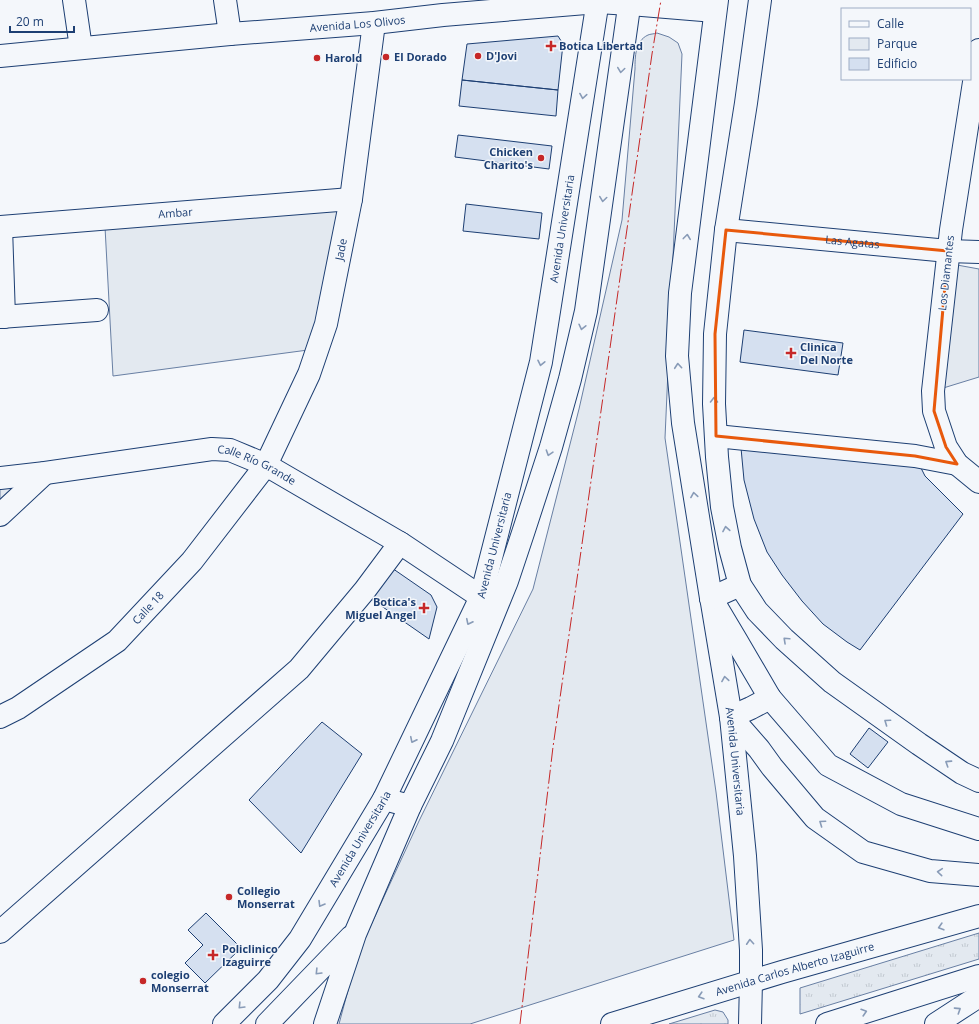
<svg xmlns="http://www.w3.org/2000/svg" width="979" height="1024" font-family="'Open Sans',sans-serif">
  <defs>
    <pattern id="grass-tufts" width="24" height="20" patternUnits="userSpaceOnUse"><rect width="24" height="20" fill="#e3e9f0"/><path d="M3 7l-1-3M5 7V3M7 7l1-3M15 17l-1-3M17 17v-4M19 17l1-3" fill="none" stroke="#c2c9d1"/></pattern>
  </defs>
  <rect width="100%" height="100%" fill="#f4f7fb"/>
  <path fill="url(#grass-tufts)" stroke="#687fa3" d="M979 933V959L800 1014V988Z
    M715 1010 723 1012 728 1020V1024H669Z"/>
  <path fill="#e3e9f0" stroke="#687fa3" d="M657 33 669 37 678 43 682 54 665 438 716 792 734 940 470 1024H339L358 953 419 821 533 589 579 409 622 220 635 69C635 57 635 41 648 35 650 34 654 34 657 33Z
    M340 209 317 317 308 350 113 376 105 227Z
    M957 265 979 269V377L940 389Z
    M20 482 0 501V484Z"/>
  <path fill="#d5e0f0" stroke="#1d3f73" d="M558 36 563 44 558 90 462 80 467 44Z
    M462 80 558 90 556 116 459 106Z
    M458 135 552 146 549 169 455 157Z
    M466 204 542 213 539 239 463 231Z
    M744 330 843 343 838 375 740 362Z
    M741 448 920 466 925 476 963 514 860 650 847 642 823 624 802 601 782 575 767 552 754 519 744 480Z
    M389 566 431 595 437 607 429 639 367 596Z
    M322 722 362 754 301 853 249 800Z
    M869 728 888 742 868 768 850 754Z
    M206 913 241 948 205 983 185 963 203 945 188 930Z"/>
  <g fill="none" stroke-linecap="round" stroke-linejoin="round">
    <defs>
      <g id="minor">
        <path d="M74 0 81 48"/>
        <path d="M225 0 230 34"/>
        <path d="M760 0 746 103 726 230 715 334 714 404 717 457 722 507 730 548 740 585 757 611 784 639 832 682 919 744 962 773 979 781"/>
        <path d="M979 50 951 230 933 391 934 411 946 447 957 464 979 482"/>
        <path id="s1" d="M0 56 230 34 374 23 443 15 598 2 630 4 715 11"/>
        <path id="s2" d="M0 227 351 199"/>
        <path d="M1 227 4 317"/>
        <path id="s3" d="M726 230 948 251 979 252"/>
        <path d="M0 317 97 310"/>
        <path d="M716 436 915 456 957 464"/>
        <path id="s4" d="M0 478 45 473 212 449 230 450 266 465 400 543 481 597"/>
        <path d="M0 515 45 473"/>
        <path d="M711 598 736 640 770 698 828 765 901 804 979 829"/>
        <path id="s5" d="M0 717 18 708 117 641 192 561 266 465 309 374 326 324 351 199 374 23"/>
        <path d="M731 717 751 708 770 698"/>
        <path d="M0 932 299 669 365 590 400 543"/>
        <path id="s6" d="M224 1024 268 980 300 939 384 799 481 597 541 362 598 0"/>
      </g>
      <g id="major">
        <path id="s7" d="M717 0 680 293 677 356 683 423 711 598 712 603 731 717 745 856 751 950V981L750 1024"/>
        <path d="M711 598 740 585"/>
        <path d="M731 717 759 749 772 767 815 818 863 852 930 871 979 875"/>
        <path d="M384 799 410 806"/>
        <path d="M267 1024 351 937"/>
        <path d="M325 1024 355 934 410 806 442 741 507 581 523 533 551 447 570 379 586 311 630 0"/>
        <path id="s8" d="M612 1024 782 972 979 916"/>
        <path d="M827 1024 979 976"/>
        <path d="M936 1024 979 996"/>
      </g>
    </defs>
    <use href="#minor" stroke="#1d3f73" stroke-width="24"/>
    <use href="#major" stroke="#1d3f73" stroke-width="24"/>
    <use href="#minor" stroke="#f4f7fb" stroke-width="22"/>
    <use href="#major" stroke="#f4f7fb" stroke-width="22"/>
    <path stroke="#c62828" stroke-width="1" stroke-dasharray="14 3 2 3" stroke-linecap="butt" d="M520 1024 553 747 652 54 661 0"/>
  </g>
  <defs><path id="oneway-chevron" d="M-2-3.5L2.5 0L-2 3.5" fill="none" stroke-width="1.6" stroke-linecap="round" stroke-linejoin="round"/></defs>
  <g stroke="#889bb7">
    <use href="#oneway-chevron" transform="translate(621 70) rotate(98)"/>
    <use href="#oneway-chevron" transform="translate(583 96) rotate(99)"/>
    <use href="#oneway-chevron" transform="translate(603 199) rotate(98)"/>
    <use href="#oneway-chevron" transform="translate(687 237) rotate(-83)"/>
    <use href="#oneway-chevron" transform="translate(582 327) rotate(103)"/>
    <use href="#oneway-chevron" transform="translate(541 363) rotate(102)"/>
    <use href="#oneway-chevron" transform="translate(678 366) rotate(-95)"/>
    <use href="#oneway-chevron" transform="translate(714 400) rotate(-90)"/>
    <use href="#oneway-chevron" transform="translate(549 453) rotate(108)"/>
    <use href="#oneway-chevron" transform="translate(694 495) rotate(-99)"/>
    <use href="#oneway-chevron" transform="translate(726 529) rotate(-100)"/>
    <use href="#oneway-chevron" transform="translate(469 622) rotate(116)"/>
    <use href="#oneway-chevron" transform="translate(786 640) rotate(-137)"/>
    <use href="#oneway-chevron" transform="translate(725 679) rotate(-99)"/>
    <use href="#oneway-chevron" transform="translate(887 722) rotate(-145)"/>
    <use href="#oneway-chevron" transform="translate(413 740) rotate(116)"/>
    <use href="#oneway-chevron" transform="translate(948 763) rotate(-147)"/>
    <use href="#oneway-chevron" transform="translate(822 823) rotate(-145)"/>
    <use href="#oneway-chevron" transform="translate(940 872) rotate(-175)"/>
    <use href="#oneway-chevron" transform="translate(321 904) rotate(121)"/>
    <use href="#oneway-chevron" transform="translate(941 927) rotate(164)"/>
    <use href="#oneway-chevron" transform="translate(750 942) rotate(-94)"/>
    <use href="#oneway-chevron" transform="translate(318 972) rotate(134)"/>
    <use href="#oneway-chevron" transform="translate(701 996) rotate(163)"/>
    <use href="#oneway-chevron" transform="translate(241 1006) rotate(134)"/>
    <use href="#oneway-chevron" transform="translate(958 1010) rotate(-33)"/>
    <use href="#oneway-chevron" transform="translate(864 1012) rotate(-17)"/>
  </g>
  <path fill="none" stroke="#e8590c" stroke-width="3" stroke-linejoin="round" d="M726 230 948 251 934 411 946 447 957 464 915 456 716 436 715 334Z"/>
  <g fill="#c62828" stroke="#f4f7fb" stroke-width="1.5">
    <path d="M549 40h4v4h4v4h-4v4h-4v-4h-4v-4h4z"/>
    <circle cx="478" cy="56" r="4"/>
    <circle cx="386" cy="57" r="4"/>
    <circle cx="317" cy="58" r="4"/>
    <circle cx="541" cy="158" r="4"/>
    <path d="M789 347h4v4h4v4h-4v4h-4v-4h-4v-4h4z"/>
    <path d="M422 602h4v4h4v4h-4v4h-4v-4h-4v-4h4z"/>
    <circle cx="229" cy="897" r="4"/>
    <path d="M211 949h4v4h4v4h-4v4h-4v-4h-4v-4h4z"/>
    <circle cx="143" cy="981" r="4"/>
  </g>
  <g text-anchor="middle" stroke-width="3" stroke-linejoin="round" paint-order="stroke">
    <g font-size="11" fill="#1d3f73" stroke="#f4f7fb">
      <text dy="4" stroke="none"><textPath href="#s1" startOffset="359">Avenida Los Olivos</textPath></text>
      <text dy="4" stroke="none"><textPath href="#s2" startOffset="176">Ambar</textPath></text>
      <text dy="4" stroke="none"><textPath href="#s6" startOffset="879">Avenida Universitaria</textPath></text>
      <text dy="4" stroke="none"><textPath href="#s3" startOffset="127">Las Agatas</textPath></text>
      <text dy="4" stroke="none"><textPath href="#s5" startOffset="600">Jade</textPath></text>
      <text transform="translate(946 273) rotate(-84)" y="4">Los Diamantes</text>
      <text dy="4" stroke="none"><textPath href="#s4" startOffset="262">Calle Río Grande</textPath></text>
      <text dy="4" stroke="none"><textPath href="#s6" startOffset="555">Avenida Universitaria</textPath></text>
      <text dy="4" stroke="none"><textPath href="#s5" startOffset="185">Calle 18</textPath></text>
      <text dy="4" stroke="none"><textPath href="#s7" startOffset="768">Avenida Universitaria</textPath></text>
      <text dy="4" stroke="none"><textPath href="#s6" startOffset="231">Avenida Universitaria</textPath></text>
      <text dy="4" stroke="none"><textPath href="#s8" startOffset="191">Avenida Carlos Alberto Izaguirre</textPath></text>
    </g>
    <g font-size="11" font-weight="bold" fill="#1d3f73" stroke="#f4f7fb" text-anchor="start">
      <text x="559" y="50">Botica Libertad</text>
      <text x="486" y="60">D'Jovi</text>
      <text x="394" y="61">El Dorado</text>
      <text x="325" y="62">Harold</text>
      <text x="533" y="156" text-anchor="end">Chicken<tspan x="533" dy="13">Charito's</tspan></text>
      <text x="800" y="351">Clinica<tspan x="800" dy="13">Del Norte</tspan></text>
      <text x="416" y="606" text-anchor="end">Botica's<tspan x="416" dy="13">Miguel Angel</tspan></text>
      <text x="237" y="895">Collegio<tspan x="237" dy="13">Monserrat</tspan></text>
      <text x="222" y="953">Policlinico<tspan x="222" dy="13">Izaguirre</tspan></text>
      <text x="151" y="979">colegio<tspan x="151" dy="13">Monserrat</tspan></text>
    </g>
  </g>
  <rect x="841" y="8" width="130" height="72" fill="#f4f7fb" stroke="#9eadc5"/>
  <rect x="849" y="21" width="20" height="6" fill="#f4f7fb" stroke="#9eadc5"/>
  <text x="877" y="28" font-size="12" fill="#1d3f73">Calle</text>
  <rect x="849" y="38" width="20" height="12" fill="#e3e9f0" stroke="#9eadc5"/>
  <text x="877" y="48" font-size="12" fill="#1d3f73">Parque</text>
  <rect x="849" y="58" width="20" height="12" fill="#d5e0f0" stroke="#9eadc5"/>
  <text x="877" y="68" font-size="12" fill="#1d3f73">Edificio</text>
  <path d="M10 26v6h64v-6" fill="none" stroke="#1d3f73" stroke-width="2"/>
  <text x="16" y="26" font-size="12" fill="#1d3f73" stroke="#f4f7fb" stroke-width="3" paint-order="stroke">20 m</text>
</svg>
